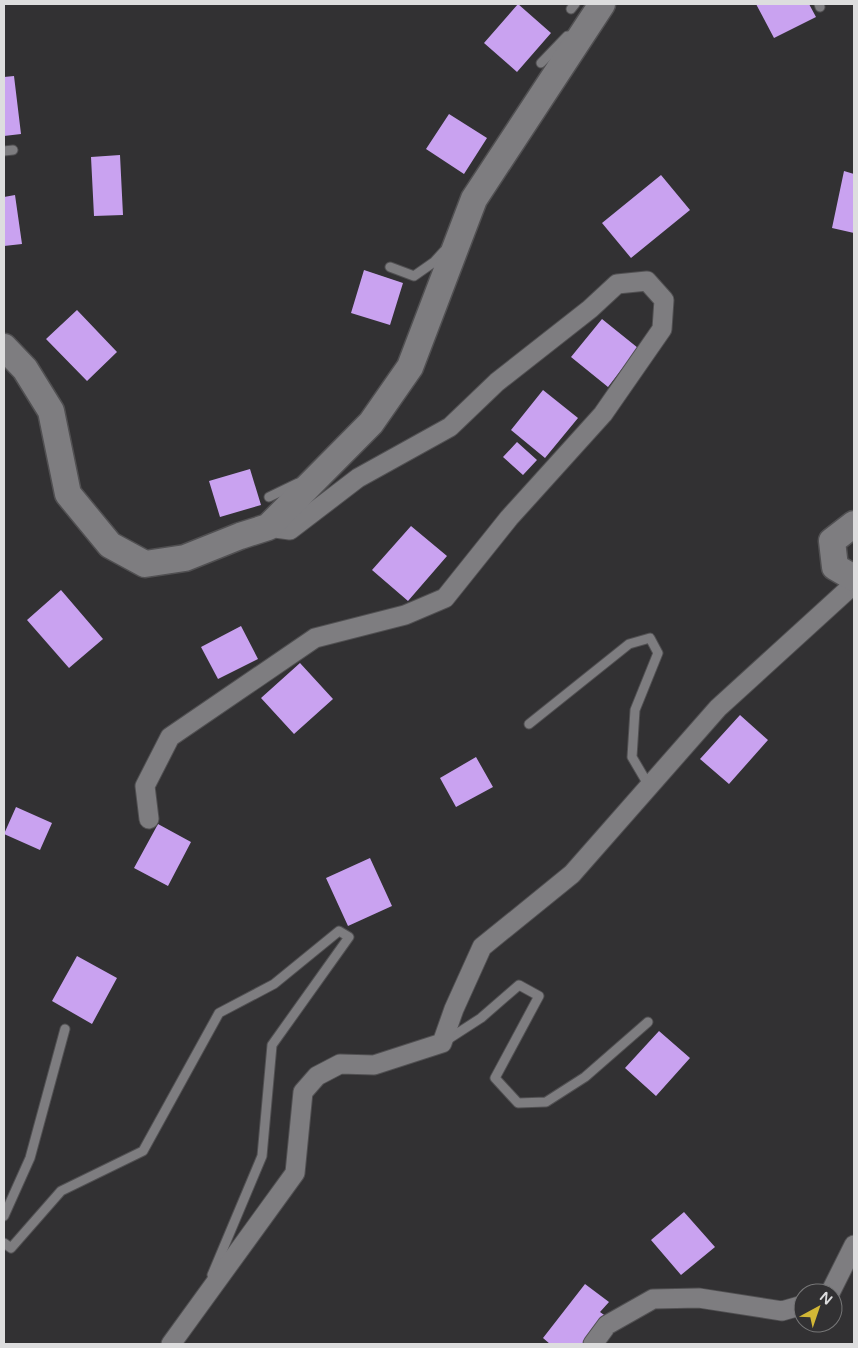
<svg xmlns="http://www.w3.org/2000/svg" width="858" height="1348" font-family="'Varela Round',sans-serif">
  <rect width="100%" height="100%" fill="#323133"/>
  <path fill="#c9a2f0" d="M518 4 551 33 517 72 484 43Z
    M756 4H809L816 17 774 38Z
    M14 76 21 134 4 136V77Z
    M449 114 487 138 464 174 426 149Z
    M120 155 123 215 94 216 91 157Z
    M844 171 854 174V233L832 228Z
    M661 175 690 210 631 258 602 223Z
    M15 195 22 244 4 246V197Z
    M364 270 403 283 390 325 351 313Z
    M77 310 117 352 87 381 46 339Z
    M602 319 638 348 608 387 571 357Z
    M543 390 578 418 545 458 511 430Z
    M517 442 537 460 523 475 503 457Z
    M250 469 261 505 220 517 209 481Z
    M411 526 447 556 408 601 372 570Z
    M61 590 103 639 69 668 27 620Z
    M241 626 258 659 218 679 201 647Z
    M300 663 333 699 294 734 261 698Z
    M740 715 768 740 729 784 700 759Z
    M476 757 493 787 456 807 440 778Z
    M16 807 52 823 40 850 4 834Z
    M158 824 191 842 168 886 134 868Z
    M370 858 392 906 348 926 326 878Z
    M77 956 117 978 92 1024 52 1001Z
    M659 1031 690 1058 656 1096 625 1068Z
    M684 1212 715 1247 681 1275 651 1240Z
    M585 1284 609 1302 600 1312 607 1317 585 1344H550L543 1338Z"/>
  <g fill="none" stroke-linecap="round" stroke-linejoin="round">
    <defs>
      <path id="lane" d="M819 4 820 7
        M571 9 575 4
        M541 63 567 36H569
        M4 151 13 150
        M390 267 414 276 434 262 444 251
        M269 497 298 483
        M529 724 629 644 650 638 658 653 635 710 632 757 649 786
        M447 1040 481 1018 519 985 539 996 495 1078 518 1103 546 1102 585 1077 648 1022
        M4 1216 30 1158 65 1029
        M4 1243 11 1248 61 1191 143 1151 219 1013 274 984 339 931 349 937 272 1045 262 1156 212 1275"/>
      <path id="street" d="M149 819 145 786 170 737 315 638 405 615 445 598 509 518 603 414 662 329 664 300 647 281 617 284 590 309 497 382 450 427 358 478 290 530 268 527
        M830 1293 854 1245
        M171 1344 295 1173 303 1092 317 1076 340 1064 374 1065 442 1043 454 1009 482 947 572 874 718 708 854 584
        M593 1344 607 1325 653 1299 699 1298 782 1311 803 1305"/>
      <path id="secondary" d="M4 347 25 369 51 411 68 494 110 545 145 564 185 558 240 536 268 527 371 423 410 367 474 199 602 4
        M854 524 832 541 835 567 854 578"/>
    </defs>
    <use href="#lane" stroke="#515052" stroke-width="11"/>
    <use href="#street" stroke="#515052" stroke-width="21"/>
    <use href="#secondary" stroke="#515052" stroke-width="29"/>
    <use href="#lane" stroke="#7e7d80" stroke-width="9"/>
    <use href="#street" stroke="#7e7d80" stroke-width="19"/>
    <use href="#secondary" stroke="#7e7d80" stroke-width="26"/>
  </g>
  <rect width="858" height="1348" fill="none" stroke="#ddddde" stroke-width="10"/>
  <g transform="translate(818 1308) rotate(40)"><circle r="24" fill="#323133" stroke="#767677"/>
  <path d="M0-4L9 19L0 12L-9 19Z" fill="#d2b736"/>
  <text y="-8" font-size="14" font-weight="bold" text-anchor="middle" fill="#ddddde">N</text>
  </g>
</svg>
